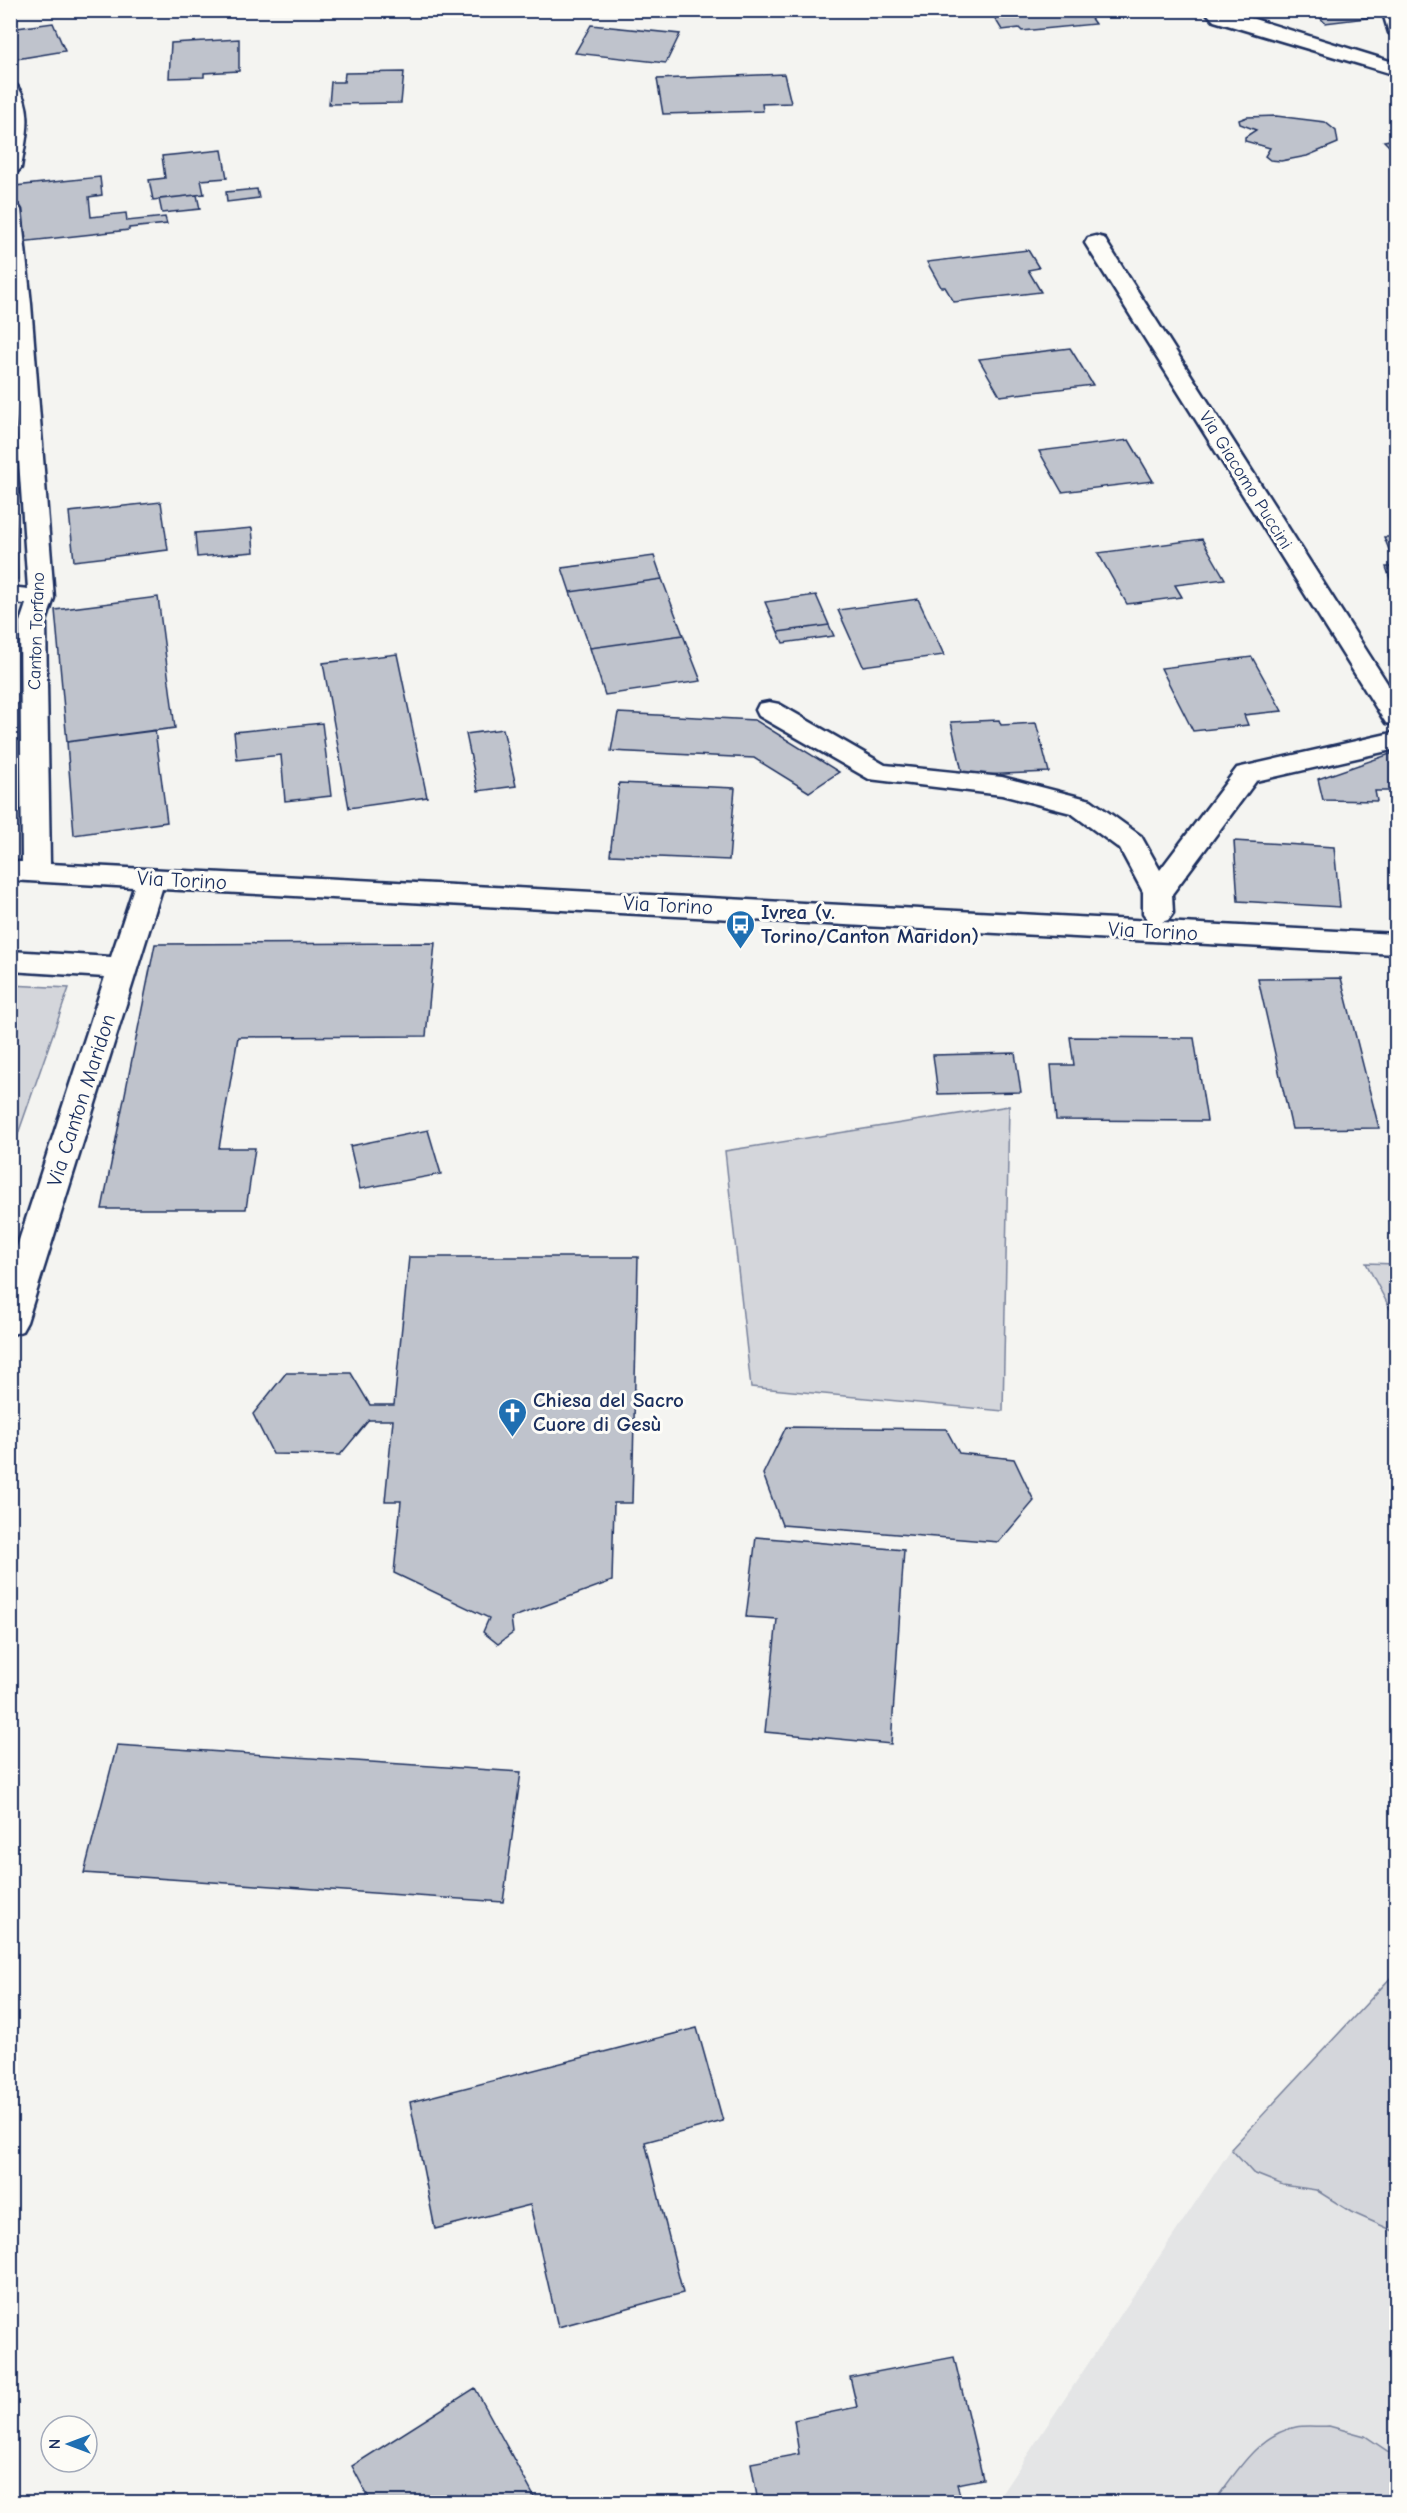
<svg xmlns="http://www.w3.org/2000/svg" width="1407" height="2513" font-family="'Comic Neue',sans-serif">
  <rect width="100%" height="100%" fill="#f4f4f1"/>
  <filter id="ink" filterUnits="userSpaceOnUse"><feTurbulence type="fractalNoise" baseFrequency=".0167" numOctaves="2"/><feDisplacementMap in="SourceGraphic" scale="12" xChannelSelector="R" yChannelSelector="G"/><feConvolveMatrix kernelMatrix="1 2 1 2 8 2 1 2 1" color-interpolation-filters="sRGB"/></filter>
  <g filter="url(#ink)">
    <path fill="#e4e5e6" d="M1396 1972V2502H996L1231 2149Z"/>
    <path fill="#d4d6db" stroke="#78829c" stroke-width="1.5" d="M10 397 18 579 11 580H10Z
      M11 985 69 988 11 1154 10 985Z
      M1009 1106 1003 1411 751 1387 725 1151Z
      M1366 1263 1396 1264V1320Z
      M1396 1972V2232L1351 2212 1316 2190 1283 2185 1253 2173 1231 2149Z
      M1329 2426 1365 2436 1396 2457V2502H1214C1235 2474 1258 2434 1296 2427 1306 2425 1319 2427 1329 2426Z"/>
    <path fill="#bfc3cc" stroke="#1b2f5e" stroke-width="1.5" d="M1085 10 1095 24 1022 31 1019 28 1002 30 991 12Z
      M1313 10H1375L1383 16 1325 23Z
      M53 23 65 51 10 60V29Z
      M591 25 680 34 666 63 575 53Z
      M239 39V71L204 73V77L169 78 171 43Z
      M404 72 401 103 329 104 331 82H344L345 73Z
      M784 74 791 103 762 104 763 111 663 114 657 79Z
      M1276 116 1325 122 1336 131 1338 143 1307 156 1281 161 1270 160 1265 156 1270 148 1245 141V137L1256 130 1240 124 1239 120 1247 117Z
      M1396 139V153L1384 141Z
      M222 150 227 178 201 180 204 194 153 200 149 180 165 178 162 156Z
      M100 177 102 195 89 197 91 217 126 213 127 221 165 217 167 224 129 228V230L20 242 15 186Z
      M257 189 259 198 227 202 226 192Z
      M197 195 200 209 162 213 159 199Z
      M1028 250 1039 268 1028 270 1041 292 954 302 945 287H941L927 262Z
      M1070 348 1093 385 1000 396 979 359Z
      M1129 440 1153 481 1062 492 1039 451Z
      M161 502 168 550 74 561 69 512Z
      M252 528 254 552 197 557 195 533Z
      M1384 537H1396V596L1386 567H1396Z
      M1202 539 1225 579 1175 585 1182 597 1127 604 1098 553Z
      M654 556 662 579 570 592 562 568Z
      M662 579 683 635 590 648 570 592Z
      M816 595 829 625 778 632 765 602Z
      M158 597 175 728 67 742 55 610Z
      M918 599 944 655 863 666 838 610Z
      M829 625 834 636 783 643 778 632Z
      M683 635 701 681 605 695 590 648Z
      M397 654 427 797 349 808 323 663Z
      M1252 657 1282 711 1244 715 1248 725 1193 731 1161 668Z
      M618 713 755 720 839 772 809 792 754 758 611 751Z
      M999 720 1001 725 1036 723 1049 772 963 776 951 722Z
      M322 723 331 796 285 801 281 755 237 760 234 732Z
      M503 729 516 786 478 791 466 734Z
      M155 730 167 822 74 835 67 742Z
      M1396 752V791H1375L1377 801 1323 800 1318 779Z
      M10 764 30 765 10 817Z
      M619 783 735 788 729 860 610 855Z
      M1234 841 1334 847 1340 907 1238 901Z
      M435 943 426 1036 238 1037 219 1148H255L246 1209H102L155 944Z
      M1341 978 1379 1128 1292 1129 1258 979Z
      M1070 1037 1194 1038 1207 1121 1056 1120 1051 1065H1074Z
      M1015 1053 1021 1092 938 1094 933 1055Z
      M428 1130 441 1174 360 1189 350 1146Z
      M409 1257H638L632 1503H614L612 1581 511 1618 513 1633 498 1644 483 1632 489 1618 394 1573 401 1501H385L393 1420H369L340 1455 273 1454 253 1414 286 1373H351L370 1405H394Z
      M786 1427 946 1429 959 1453 1014 1459 1034 1501 999 1542 782 1525 763 1474Z
      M756 1537 904 1550 891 1744 765 1732 777 1619 746 1617Z
      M117 1745 521 1772 503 1902 84 1873Z
      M697 2028 723 2121 645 2142 683 2293 558 2327 530 2205 435 2229 410 2102Z
      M954 2357 983 2479 957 2484 962 2502H758L751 2463 799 2454 794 2420 857 2407 850 2377Z
      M475 2388 537 2502H371L352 2466Z"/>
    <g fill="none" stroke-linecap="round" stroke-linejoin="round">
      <defs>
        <path id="minor" d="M1204 10H1225L1396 63V75L1214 21Z
          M1382 10H1396V35L1389 33Z
          M10 84 17 86C35 111 25 140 21 168L17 172 10 174Z
          M10 204 18 205 21 210 31 304 54 598 46 622 50 864 1153 921 1148 920 1143 913V892L1120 849 1071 813 1002 795 869 779 759 716 756 710 759 704 769 702 779 704 885 765 1002 777 1091 800 1141 836 1160 870 1237 768 1396 732V749L1256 781 1172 894 1173 913 1168 920 1162 922 1396 934V954L162 889 27 1322 22 1331 10 1335V1268L105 977 10 971V951L111 957 134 887 10 880V862H22L20 622 26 604 10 603V587L28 589 10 331Z
          M1096 236 1104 238 1107 243 1396 697V725L1386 723 1382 717 1085 243 1088 238Z"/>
      </defs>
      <use href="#minor" stroke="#1b2f5e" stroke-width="5"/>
      <use href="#minor" fill="#fdfcf7" fill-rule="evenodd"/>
    </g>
  </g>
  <defs>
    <symbol id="bus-pin" viewBox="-11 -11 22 30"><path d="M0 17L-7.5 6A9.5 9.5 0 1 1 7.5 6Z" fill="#1f6fb2" stroke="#fdfcf7"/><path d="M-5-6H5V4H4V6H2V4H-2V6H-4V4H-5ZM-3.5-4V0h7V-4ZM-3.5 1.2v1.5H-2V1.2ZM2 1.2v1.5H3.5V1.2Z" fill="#fff"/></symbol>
    <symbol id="church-pin" viewBox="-11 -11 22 30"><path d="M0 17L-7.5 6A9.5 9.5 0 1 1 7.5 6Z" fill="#1f6fb2" stroke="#fdfcf7"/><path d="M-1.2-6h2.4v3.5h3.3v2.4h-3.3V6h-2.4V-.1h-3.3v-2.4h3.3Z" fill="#fff"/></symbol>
  </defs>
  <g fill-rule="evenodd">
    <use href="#bus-pin" x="724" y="908" width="33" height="45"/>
    <use href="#church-pin" x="496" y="1396" width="33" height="45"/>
  </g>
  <g text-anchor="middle" stroke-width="6" stroke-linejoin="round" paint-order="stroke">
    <g font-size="18" fill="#1b2f5e" stroke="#fdfcf7">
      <text transform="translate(1246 480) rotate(58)" y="6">Via Giacomo Puccini</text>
      <text transform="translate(36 631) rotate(-88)" y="6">Canton Torfano</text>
    </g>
    <g font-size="21" fill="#1b2f5e" stroke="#fdfcf7">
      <text transform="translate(182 880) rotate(3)" y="7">Via Torino</text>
      <text transform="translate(668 905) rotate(3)" y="7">Via Torino</text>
      <text transform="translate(1153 931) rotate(3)" y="7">Via Torino</text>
      <text transform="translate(81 1100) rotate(-72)" y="7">Via Canton Maridon</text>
    </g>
    <g font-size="21" font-weight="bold" fill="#1b2f5e" stroke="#fdfcf7" text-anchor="start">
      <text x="761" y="919">Ivrea (v.<tspan x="761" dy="24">Torino/Canton Maridon)</tspan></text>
      <text x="533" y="1407">Chiesa del Sacro<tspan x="533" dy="24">Cuore di Gesù</tspan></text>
    </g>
  </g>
  <rect width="1407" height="2513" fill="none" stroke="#fdfcf7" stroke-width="36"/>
  <rect x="18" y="18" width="1371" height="2477" fill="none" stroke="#1b2f5e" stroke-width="2" filter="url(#ink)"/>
  <g transform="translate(69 2444) rotate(270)"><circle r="28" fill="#fdfcf7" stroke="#a3aaba" stroke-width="1.5"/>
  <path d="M0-4.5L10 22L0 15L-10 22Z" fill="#1f6fb2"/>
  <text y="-9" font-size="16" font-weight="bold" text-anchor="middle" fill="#1b2f5e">N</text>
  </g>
</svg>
